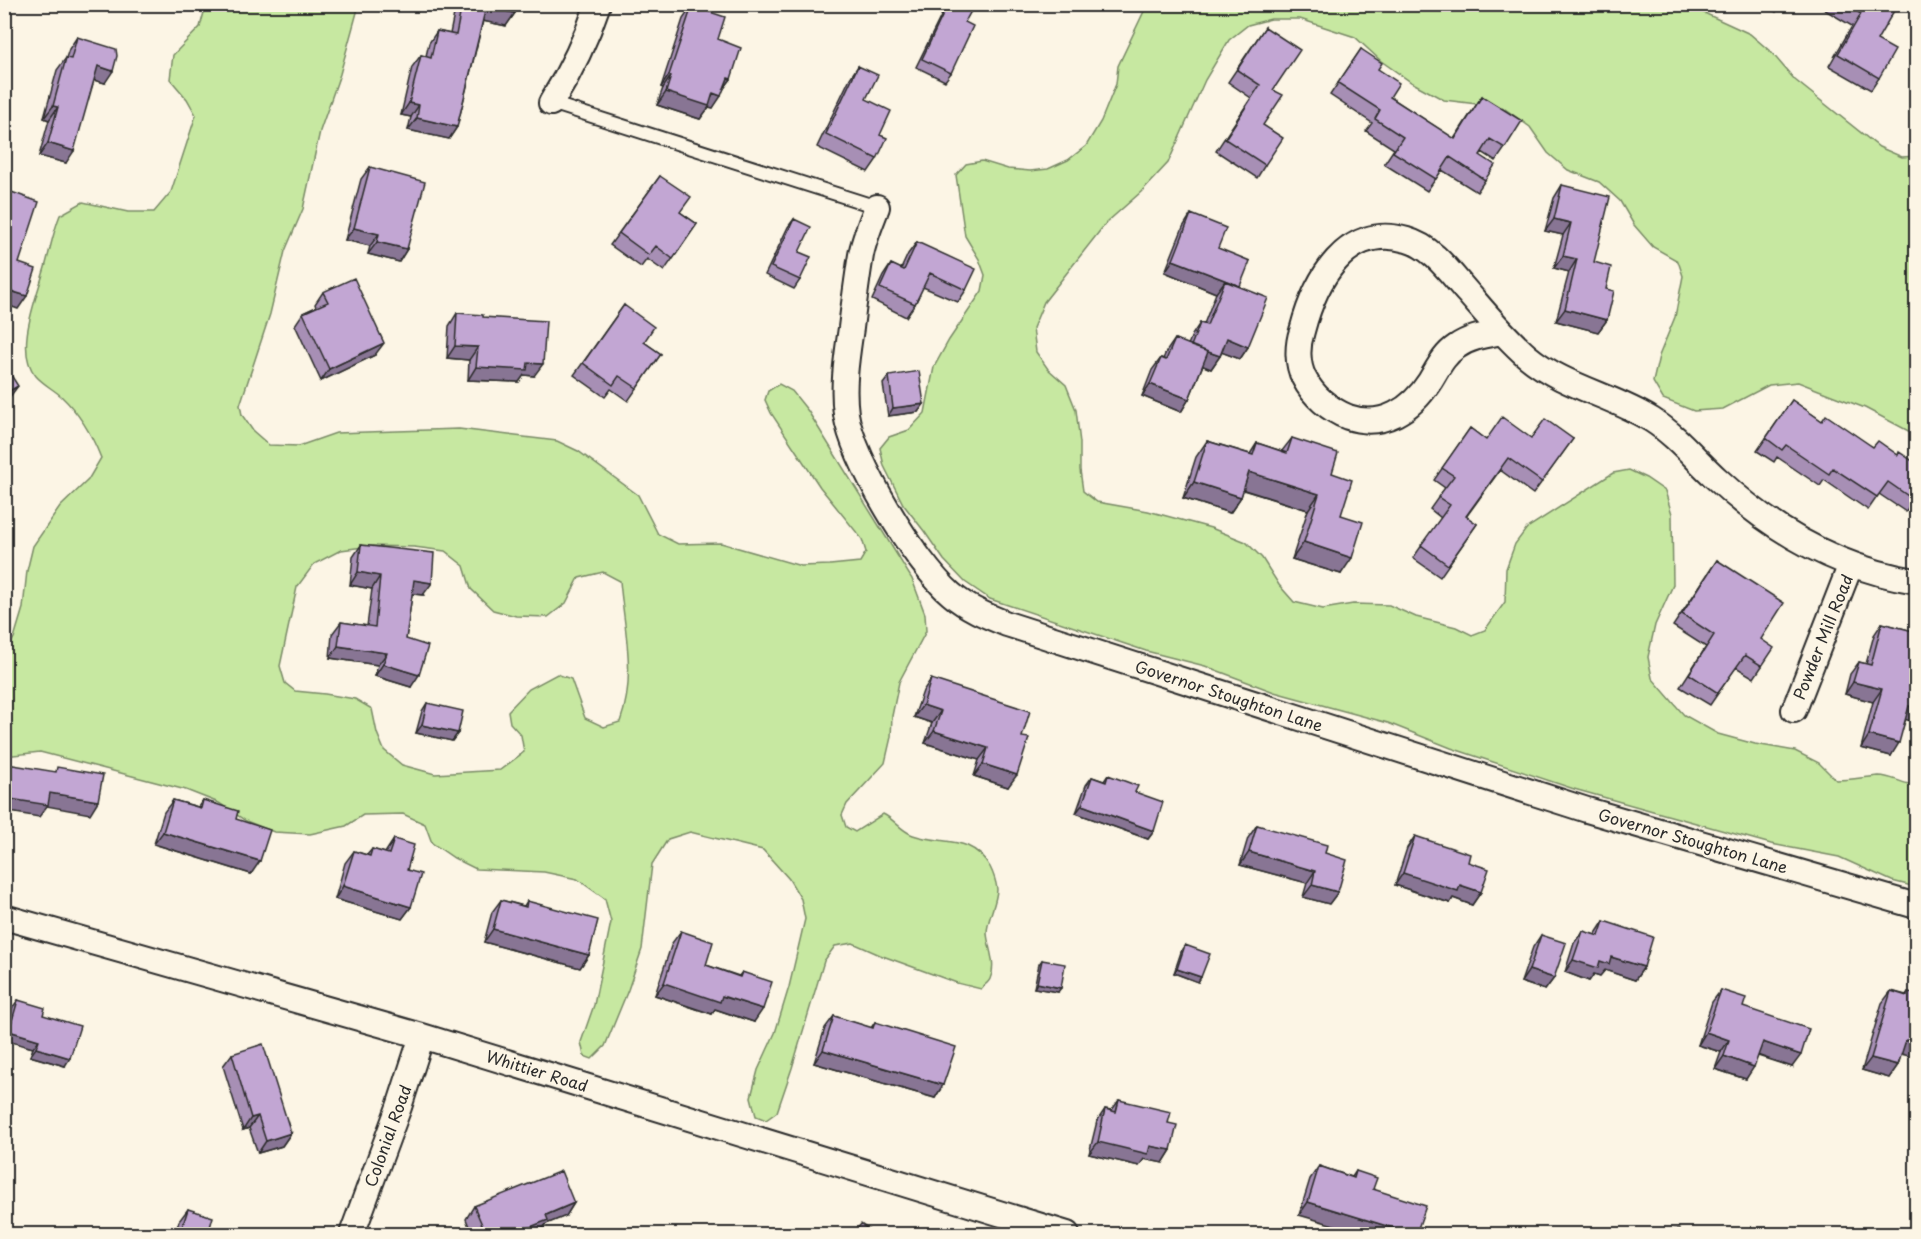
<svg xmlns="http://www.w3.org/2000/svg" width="1921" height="1239" font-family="'Playpen Sans',sans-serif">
  <rect width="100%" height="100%" fill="#fcf5e5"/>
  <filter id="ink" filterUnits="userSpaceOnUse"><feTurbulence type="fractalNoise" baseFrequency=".0167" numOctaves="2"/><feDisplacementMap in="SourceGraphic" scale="12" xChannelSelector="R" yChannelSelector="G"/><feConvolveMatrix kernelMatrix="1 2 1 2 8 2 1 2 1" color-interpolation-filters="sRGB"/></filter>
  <g filter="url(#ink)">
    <path fill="#c7e8a1" stroke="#798a66" stroke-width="1.5" fill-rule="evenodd" d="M206 5H359L340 74 320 131 303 209 285 251 270 314 240 405 242 415 253 431 269 445 299 446 336 433 459 429 557 441 578 451 638 495 658 534 678 544 721 543 801 566 830 565 860 562 866 552 862 539 820 487 771 413 765 400 768 391 779 384 792 391 808 411 912 579 925 614 926 631 899 682 892 716 891 737 885 763 847 804 842 815 846 827 855 832 883 814C894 819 901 831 913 835 942 845 971 834 990 867 993 873 996 882 997 889 997 903 987 919 987 933 988 948 997 965 990 979 989 982 983 986 981 989L957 983 880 955 853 943 835 946 824 961 792 1068 777 1112 766 1120 756 1116 751 1097 758 1070 775 1033 789 987 805 919 801 899 789 879 763 850 690 832 668 839 652 864 642 949 628 990 605 1046 592 1059 584 1056 581 1042 594 1005 611 922 605 899 577 879 544 872 476 869 454 858 432 843 425 824 403 814 363 815 346 826 310 834 274 832 246 821 219 803 186 790 40 752 5 756V652L14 638 23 608 27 571 33 546 60 507 88 480 101 458C92 435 79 413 61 396 53 389 43 384 36 376 12 349 40 290 47 260 51 245 54 230 60 215L83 202 128 212H154L171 192 196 115 187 99 170 79 173 55 200 27ZM371 546 414 547 445 551 464 566 471 589 493 610 516 616 548 617 566 603 579 578 603 572 620 581C624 628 637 676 620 722L604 727 585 718 571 679 557 674 529 689 508 711 510 723 521 735 524 752 500 770 435 774 402 765 384 750 377 733 372 709 355 699 325 694 295 691 285 683 280 666 297 587 314 564 341 550Z
      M1147 5H1687L1750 34 1771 52 1795 80 1879 147 1902 157 1916 156V435L1865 408 1798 382 1769 385 1723 409 1694 411 1663 399 1653 382 1659 356 1675 317 1683 276 1678 261 1653 247 1634 225 1620 201 1599 182 1568 170 1548 153 1530 127 1502 107 1444 100 1411 82 1381 61 1355 37 1300 19H1271L1248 25 1229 40 1205 80 1168 163 1141 192 1106 223 1044 302 1033 328 1036 352 1048 369 1066 385 1076 410 1080 443V470L1083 491 1097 502 1148 511 1211 528 1246 542 1262 558 1279 585 1294 602 1323 609 1353 604 1389 605 1416 617 1456 627 1472 635 1485 630 1505 602 1506 569 1515 544 1527 528 1613 473 1629 470 1646 478 1665 491 1672 514 1673 585 1655 625 1648 657 1652 678 1684 715 1718 734 1755 744 1795 751 1819 763 1836 780C1851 780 1865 777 1879 776 1892 776 1904 785 1916 785V887L1892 881 1839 857 1771 844 1574 789 1451 748 1388 723 1274 692 1205 666 1146 651 990 599 965 582 944 560 924 531 903 504 884 466 880 448 889 437 909 430 925 413 934 367 949 340 982 291 985 275 979 259 965 236 956 175 966 164 982 161 1008 169 1030 171 1048 169 1068 160 1086 146 1101 121 1116 84 1118 66Z"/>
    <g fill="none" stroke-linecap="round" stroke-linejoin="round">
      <defs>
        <path id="lane" d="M551 103 877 207"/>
        <path id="street" d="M551 103C571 71 586 40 598 4
          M877 207C871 223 864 239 861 255 857 279 854 303 851 328 847 356 842 385 846 414 853 460 915 563 951 594 967 608 987 616 1007 624L1587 810 1916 906
          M1502 332C1486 335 1470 337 1456 347 1444 355 1438 368 1430 381 1412 409 1383 429 1348 417 1330 410 1313 396 1304 378 1297 364 1297 346 1302 331 1315 281 1346 222 1407 240 1433 247 1451 274 1468 293 1487 315 1505 337 1527 356 1564 387 1612 395 1652 420 1677 436 1695 459 1717 479 1773 531 1840 569 1916 581
          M1794 710 1851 564
          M4 917 422 1036 1067 1234
          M352 1234 399 1107 422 1036"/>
      </defs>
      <use href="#lane" stroke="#2b2b2b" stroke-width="16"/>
      <use href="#street" stroke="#2b2b2b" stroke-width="28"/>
      <use href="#lane" stroke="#fcf5e5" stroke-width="12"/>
      <use href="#street" stroke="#fcf5e5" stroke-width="24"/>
    </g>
    <path fill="#a78fb5" stroke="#2b2b2b" stroke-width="1.5" d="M456 4H517L515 13 506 26 483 21 457 127 449 139 408 130 411 117 401 115 412 67 421 55 426 56 429 43 437 31 450 34Z
      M947 4H956L965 22 951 73 945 81 916 67 944 10Z
      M1763 4H1782L1776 12Z
      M1815 4H1888L1877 40 1879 78 1871 90 1829 66 1852 26Z
      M692 6 718 39 731 79 724 88 713 108 709 107 700 119 657 105 663 88 661 87 683 19Z
      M1265 27 1273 90 1263 125 1265 165 1257 178 1216 151 1251 98 1228 82Z
      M77 37 105 83 94 80 66 163 39 156 49 120 44 118 57 70 66 58 69 49Z
      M1361 49 1378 69 1390 97 1454 139 1482 96 1505 148 1496 161 1482 152 1480 155 1485 180 1477 192 1442 170 1427 191 1384 164 1394 149 1366 131 1372 123 1330 95Z
      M858 66 866 99 880 135 877 159 868 172 817 147 850 78Z
      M370 167 407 249 399 262 368 254 370 246 345 240 361 179Z
      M660 176 680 212 697 224 664 271 647 259 641 267 610 245Z
      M1562 185 1606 289 1607 320 1598 332 1556 321 1569 272 1554 268 1563 235 1545 231 1554 198Z
      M1191 214 1218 248 1240 287 1248 347 1240 359 1222 352 1220 356 1211 369 1203 365 1189 399 1181 412 1142 396 1152 370 1161 358 1163 359 1166 352 1175 339 1188 345 1192 335 1200 323 1204 324 1216 293 1165 272 1183 227Z
      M794 219 799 252 800 280 794 289 765 275 788 227Z
      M917 242 966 290 958 302 923 287 915 304 906 317 872 300 883 276 891 264 901 269 908 254Z
      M323 292 375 355 321 381 295 325 303 313 316 307 315 304Z
      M624 305 644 342 661 354 628 401 611 389 605 397 574 375Z
      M457 313 483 317 534 376 524 375 519 382 468 380 469 360 447 358 449 326Z
      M889 376 924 404 918 412 888 416 883 384Z
      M1792 400 1822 421 1873 447 1897 455 1917 464V510L1910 506 1906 512 1879 494 1868 510 1824 480 1820 486 1777 457 1774 462 1757 451Z
      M1470 428 1486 440 1531 438 1573 439 1533 494 1500 470 1466 517 1477 524 1440 577 1413 558 1441 518 1430 509 1445 488 1434 480Z
      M1292 438 1332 473 1341 515V574L1292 559 1308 510 1243 490 1241 497 1230 513 1183 498 1196 457 1207 441 1250 454 1257 443 1282 451Z
      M361 545 423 595 412 594 406 639 411 687 375 676 378 665 330 658 332 634 341 622 367 626 372 589 350 585 353 557Z
      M1717 560 1761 639 1762 666 1754 678 1736 667 1710 705 1680 687 1706 647 1673 626Z
      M1882 623 1917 632V720L1915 722 1906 719 1891 756 1861 748 1873 702 1845 694 1850 674 1859 662 1866 664 1874 635Z
      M931 679 1022 737 1008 787 974 776 979 760 925 743 932 723 914 717 923 691Z
      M427 703 458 733 452 741 416 733 422 711Z
      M1108 775 1135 792 1154 831 1148 839 1076 813 1086 785 1092 777 1104 781Z
      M173 800 198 807 203 800 236 819 251 874 154 844 164 812Z
      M1257 825 1325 853 1338 892 1329 904 1303 897 1307 883 1240 865 1248 838Z
      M1415 836 1468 862 1481 892 1472 905 1453 898 1450 903 1395 885 1407 848Z
      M394 839 407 870 411 907 402 919 335 899 345 863 354 851 367 855 372 849 385 853Z
      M501 900 524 906 527 901 589 955 580 968 484 942 492 912Z
      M1604 921 1644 967 1635 980 1605 970 1600 976 1594 974 1589 981 1565 972 1574 943 1583 931 1595 935Z
      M681 931 706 965 739 976 742 972 754 1022 715 1009 712 1014 655 995 672 943Z
      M1541 935 1554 978 1545 990 1521 982 1533 947Z
      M1185 945 1201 977 1198 982 1174 973 1182 949Z
      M1042 960 1058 992 1034 988 1039 964Z
      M1721 990 1743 1007 1792 1067 1758 1056 1746 1079 1715 1069 1721 1052 1698 1045 1712 1002Z
      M1891 991 1906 995 1908 992 1901 1054 1898 1065 1889 1078 1862 1070 1882 1003Z
      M18 1000 43 1015 65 1066 30 1056 33 1048 4 1040V1034L12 1008Z
      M834 1016 871 1028 875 1022 943 1085 935 1098 814 1063 825 1028Z
      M232 1054 291 1133 282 1146 258 1153 249 1128 243 1130 223 1066Z
      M1119 1100 1168 1123 1171 1150 1163 1163 1144 1159 1139 1166 1089 1154 1097 1121 1105 1109 1112 1110Z
      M1319 1166 1352 1177 1356 1171 1373 1189 1299 1215 1310 1179Z
      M574 1203 566 1216 546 1224 540 1232 534 1234H472L466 1219 474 1206Z
      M188 1209 208 1234H175L179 1221Z"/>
    <path fill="#887494" stroke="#2b2b2b" stroke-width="1.5" d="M486 7 515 13 506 26 478 20Z
      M98 66 113 71 105 83 89 79Z
      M669 75 671 76 663 88 661 87Z
      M728 78 731 79 722 91Z
      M666 92 713 93 721 96 713 108 709 107 700 119 657 105Z
      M409 103 419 105 411 117 401 115Z
      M53 106 58 107 49 120 44 118Z
      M417 118 457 127 449 139 408 130Z
      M48 143 74 151 66 163 39 156Z
      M1554 219 1571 223 1563 235 1545 231Z
      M354 228 379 234 370 246 345 240Z
      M377 242 407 249 399 262 368 254Z
      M1563 256 1577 259 1569 272 1554 268Z
      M1173 260 1240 286 1225 281 1216 293 1165 272Z
      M4 289 27 296 18 309 4 304Z
      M1565 309 1607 320 1598 332 1556 321Z
      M1227 338 1248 347 1240 359 1218 351Z
      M384 343 375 355 321 381 329 369Z
      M455 346 478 347 469 360 447 358Z
      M1191 346 1220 356 1211 369 1183 358Z
      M528 363 543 364 534 376 524 375 519 382 468 380 476 367Z
      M1150 384 1189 399 1181 412 1142 396Z
      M18 386 9 398 4 401V394Z
      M924 404 918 412 888 416 893 408Z
      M1249 472 1319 494 1308 510 1238 488Z
      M1194 482 1241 497 1230 513 1183 498Z
      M1304 542 1352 558 1341 574 1292 559Z
      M358 572 380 576 372 589 350 585Z
      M414 580 432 583 423 595 405 593Z
      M338 646 387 653 378 665 330 658Z
      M383 664 419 675 411 687 375 676Z
      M1853 682 1882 689 1873 702 1845 694Z
      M923 705 941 711 932 723 914 717Z
      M1909 706 1917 708V720L1915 722 1900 718Z
      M422 725 458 733 452 741 416 733Z
      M934 731 988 748 979 760 925 743Z
      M1869 735 1899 743 1891 756 1861 748Z
      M983 764 1017 775 1008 787 974 776Z
      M50 793 98 801 90 814 47 806 39 817 4 811V798Z
      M1082 805 1154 831 1148 839 1076 813Z
      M163 832 260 861 251 874 154 844Z
      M1249 852 1315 871 1307 883 1240 865Z
      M1403 873 1460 885 1481 892 1472 905 1453 898 1450 903 1395 885Z
      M1312 885 1338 892 1329 904 1303 897Z
      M343 886 411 907 402 919 335 899Z
      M493 929 589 955 580 968 484 942Z
      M1611 957 1644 967 1635 980 1605 970 1600 976 1594 974 1589 981 1565 972 1573 960 1600 961Z
      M1177 969 1201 977 1198 982 1174 973Z
      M1529 970 1554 978 1545 990 1521 982Z
      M664 983 722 996 763 1009 754 1022 715 1009 712 1014 655 995Z
      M1037 983 1061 988 1058 992 1034 988Z
      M9 1031 39 1040 33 1048 4 1040V1037Z
      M1706 1032 1729 1040 1721 1052 1698 1045Z
      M1906 1040 1917 1043V1058L1897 1053Z
      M1763 1042 1801 1055 1792 1067 1754 1054Z
      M36 1048 70 1058 65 1066 30 1056Z
      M823 1050 943 1085 935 1098 814 1063Z
      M1724 1056 1754 1067 1746 1079 1715 1069Z
      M1871 1058 1898 1065 1889 1078 1862 1070Z
      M258 1116 249 1128 243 1130 251 1118Z
      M291 1133 282 1146 258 1153 266 1141Z
      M1098 1142 1150 1146 1171 1150 1163 1163 1144 1159 1139 1166 1089 1154Z
      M1308 1202 1413 1234H1365L1299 1215Z
      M574 1203 566 1216 546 1224 540 1232 534 1234H513L546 1215Z"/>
    <path fill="#c2a6d3" stroke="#2b2b2b" stroke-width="1.5" d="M462 4H517L515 13 486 7 457 127 417 118 419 105 409 103 421 55 431 58 437 31 456 35Z
      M948 4H956L971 11 965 22 973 26 951 73 922 59Z
      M1845 4H1888L1895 9 1877 40 1895 50 1879 78 1838 54 1861 14Z
      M692 6 725 17 718 39 741 48 731 79 728 78 721 96 713 93 709 106 666 92 671 76 669 75Z
      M1265 27 1300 50 1273 90 1283 95 1263 125 1283 138 1265 165 1225 139 1260 85 1237 70Z
      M77 37 116 49 117 56 113 71 98 66 74 151 48 143 58 107 53 106 66 58 71 59Z
      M1361 49 1382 63 1378 69 1399 83 1390 97 1455 139 1482 96 1522 121 1505 148 1490 139 1480 155 1495 165 1485 180 1450 157 1436 179 1393 152 1403 137 1375 119 1380 110 1338 83Z
      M858 66 878 75 866 99 891 111 880 135 887 138 877 159 826 134Z
      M370 167 425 182 407 249 377 242 379 234 354 228Z
      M660 176 691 197 680 212 697 224 673 259 656 246 649 255 619 233Z
      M1562 185 1610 197 1594 262 1611 267 1606 289 1614 291 1607 320 1565 309 1577 259 1563 256 1571 223 1554 219Z
      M6 190 39 202 19 263 36 269 27 296 4 289V193Z
      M1191 214 1226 228 1218 248 1250 261 1240 286 1173 260Z
      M794 219 811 227 799 252 811 257 800 280 771 267Z
      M917 242 976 269 966 290 930 273 915 304 880 288 891 264 904 270Z
      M354 278 384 343 329 369 303 313 328 302 323 292Z
      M1225 281 1268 298 1248 347 1227 338 1220 356 1191 346 1200 323 1207 325Z
      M624 305 654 327 644 342 661 354 637 388 619 376 613 385 583 363Z
      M457 313 483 315V317L546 321 543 364 528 363 527 370 476 367 478 347 455 346Z
      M1175 339 1208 352 1189 399 1150 384 1161 358 1166 360Z
      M4 364 18 386 4 394Z
      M919 371 924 404 893 408 889 376Z
      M1792 400 1822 421 1826 415 1873 447 1878 441 1898 455 1899 452 1917 464V497L1914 500 1888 482 1877 497 1833 468 1829 474 1786 445 1782 450 1766 438Z
      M1502 417 1531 438 1545 419 1573 439 1542 482 1508 458 1466 516 1477 524 1448 565 1421 545 1450 505 1438 497 1454 476 1442 468 1470 428 1486 440Z
      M1292 438 1338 453 1332 473 1352 480 1341 515 1363 522 1352 558 1304 542 1319 494 1249 472 1241 497 1194 482 1207 441 1253 455 1257 443 1287 453Z
      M361 545 434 553 432 583 414 580 406 639 428 646 419 675 383 664 387 653 338 646 341 622 375 627 380 576 358 572Z
      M1717 560 1784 603 1761 639 1774 648 1762 666 1745 655 1718 693 1689 674 1714 635 1682 614Z
      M1882 623 1917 632V708L1909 706 1899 743 1869 735 1882 689 1853 682 1859 662 1871 665Z
      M931 679 1030 711 1022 737 1029 738 1017 775 983 764 988 748 934 731 941 711 923 705Z
      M427 703 463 711 458 733 422 725Z
      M7 764 56 772 57 767 103 775 98 801 50 793 48 805 4 798V777Z
      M1108 775 1138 786 1135 792 1163 802 1154 831 1082 805 1092 777 1106 782Z
      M173 800 201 808 203 800 238 811 236 819 270 830 260 861 163 832Z
      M1257 825 1327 845 1325 853 1347 860 1338 892 1312 885 1315 871 1249 852Z
      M1415 836 1470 854 1468 862 1489 869 1481 892 1460 885 1458 891 1403 873Z
      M394 839 414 845 407 870 421 874 411 907 343 886 354 851 370 856 372 849 389 854Z
      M501 900 526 907 527 901 598 920 589 955 493 929Z
      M1604 921 1653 937 1644 967 1611 957 1609 964 1600 961 1598 968 1573 960 1583 931 1599 936Z
      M681 931 713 942 706 965 740 977 742 972 772 982 763 1009 722 996 720 1002 664 983Z
      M1541 935 1566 943 1554 978 1529 970Z
      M1185 945 1210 954 1201 977 1177 969Z
      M1042 960 1065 964 1061 988 1037 983Z
      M1721 990 1746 998 1743 1007 1809 1029 1801 1055 1763 1042 1754 1067 1724 1056 1729 1040 1706 1032Z
      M1891 991 1907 996 1908 992 1917 994V1043L1906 1040 1898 1065 1871 1058Z
      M18 1000 45 1008 43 1015 80 1026 70 1058 36 1048 39 1040 9 1031Z
      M834 1016 873 1028 875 1022 956 1047 943 1085 823 1050Z
      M263 1044 291 1133 266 1141 258 1116 251 1118 232 1054Z
      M1119 1100 1171 1112 1168 1123 1177 1125 1171 1150 1150 1146 1148 1154 1098 1142 1105 1109 1116 1112Z
      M1319 1166 1354 1178 1356 1171 1377 1178 1373 1189 1426 1206 1416 1234H1413L1308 1202Z
      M561 1171 574 1203 546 1215 548 1220 513 1234H486L474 1206Z
      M188 1209 213 1217 208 1234H180Z
      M861 1224 874 1234H853Z
      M1679 1229 1681 1234H1660Z"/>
  </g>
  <g text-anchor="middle" stroke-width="4.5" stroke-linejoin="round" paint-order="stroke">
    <g font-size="16" fill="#2b2b2b" stroke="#fcf5e5">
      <text transform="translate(1823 637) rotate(-68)" y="6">Powder Mill Road</text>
      <text transform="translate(1229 696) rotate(18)" y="6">Governor Stoughton Lane</text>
      <text transform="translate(1693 841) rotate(16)" y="6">Governor Stoughton Lane</text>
      <text transform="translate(537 1071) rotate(17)" y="6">Whittier Road</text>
      <text transform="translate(388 1136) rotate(-70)" y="6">Colonial Road</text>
    </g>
  </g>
  <rect width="1921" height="1239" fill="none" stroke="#fcf5e5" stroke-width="24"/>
  <rect x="12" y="12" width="1897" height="1215" fill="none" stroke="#2b2b2b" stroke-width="2" filter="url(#ink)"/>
</svg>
